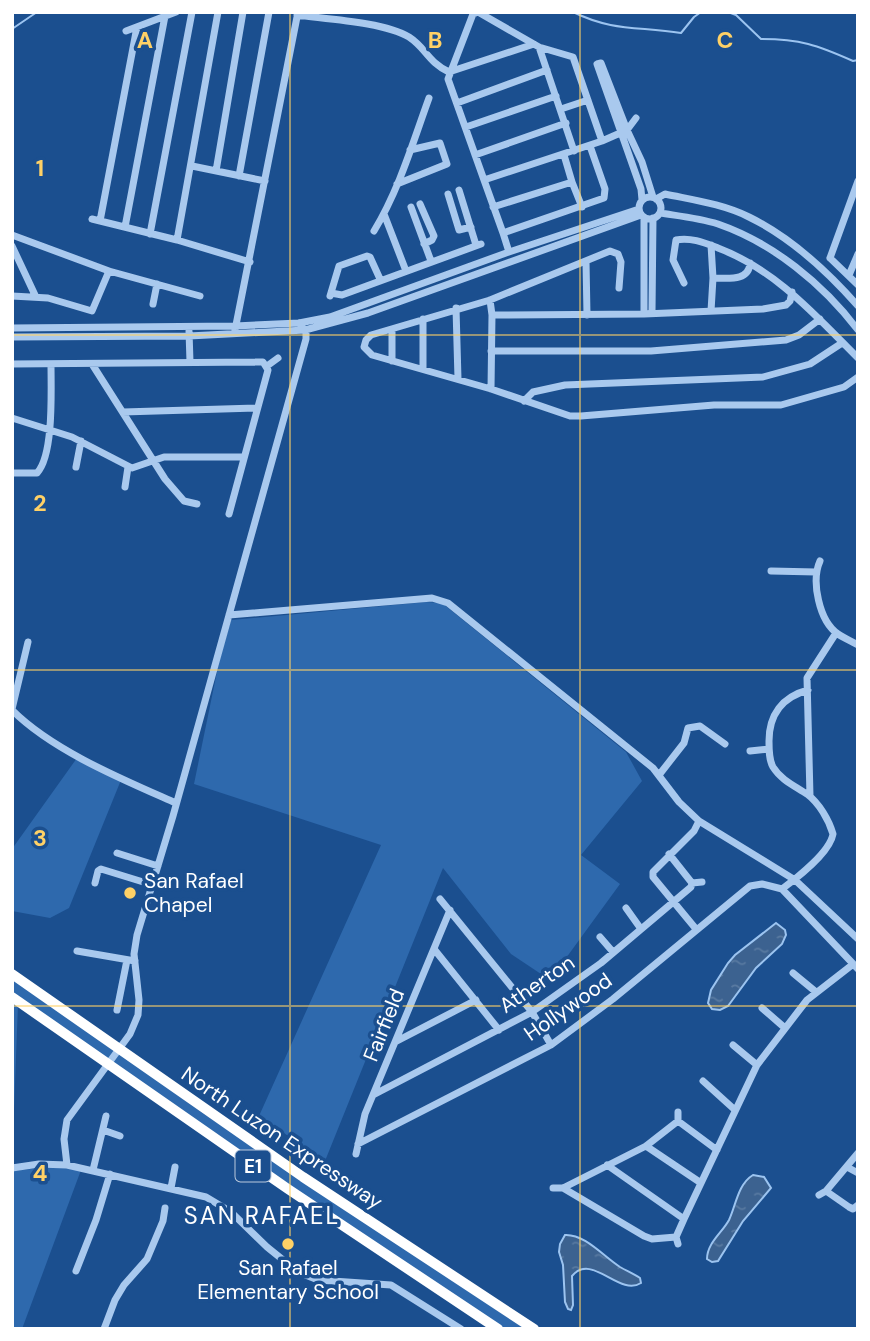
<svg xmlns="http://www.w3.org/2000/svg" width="870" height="1341" font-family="'DM Sans',sans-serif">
  <defs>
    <pattern id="water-ripples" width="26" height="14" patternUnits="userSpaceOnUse" patternTransform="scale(1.75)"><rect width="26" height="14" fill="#3c6290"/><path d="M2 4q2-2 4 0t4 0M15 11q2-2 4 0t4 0" fill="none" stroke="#597aa1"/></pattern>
  </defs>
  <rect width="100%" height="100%" fill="#1b4f8f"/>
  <path fill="#2e69ad" d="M426 602 442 603 626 752 642 781 581 855 620 884 550 980 511 954 443 868 325 1161 259 1116 381 845 194 784 219 662 231 620Z
    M77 758 121 780 69 908 50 918 12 911V849Z
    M12 977 201 1112 525 1329H503L401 1262 12 992Z
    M12 1000 18 1004 12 1164Z
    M59 1166 81 1170 22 1329H12V1171Z"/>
  <path fill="url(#water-ripples)" stroke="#9cc4f0" stroke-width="2" d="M776 923 785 930 786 935 782 944 756 968 728 1006 720 1010 712 1009 708 1003 711 990 728 963 735 955Z
    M753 1175 764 1177 771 1188 743 1221 718 1261 712 1262 707 1259C707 1243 722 1233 729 1220 736 1205 738 1184 753 1175Z
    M565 1235C585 1234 604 1257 620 1267 627 1271 634 1274 640 1278L641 1283C619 1297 592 1252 572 1276L573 1305 571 1310 568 1309 565 1302 563 1265 559 1252 560 1244Z"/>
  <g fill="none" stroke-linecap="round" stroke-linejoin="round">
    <path stroke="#9cc4f0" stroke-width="2" d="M573 12C614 32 639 26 681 33L694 17 701 12
      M728 12 736 15 761 39C800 39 817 45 853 61L858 60
      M12 29 37 12"/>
    <path stroke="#a9c9ee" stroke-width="7" d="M218 12 177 240 250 262
      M478 12 539 47 573 57 602 141
      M478 12 473 14 448 79 484 180
      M297 15C327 19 384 22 409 37 426 48 428 62 449 72L534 44
      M126 31 176 12
      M539 47 574 151
      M457 103 547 70
      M561 109 588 100
      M466 127 556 96
      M590 146 605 189 604 198 503 233 484 180 602 141 627 130 636 118
      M475 155 566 123
      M192 166 265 181
      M216 171 243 12
      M239 176 269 12
      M572 182 582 207
      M397 184 447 164 440 143 410 150
      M459 190 476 245
      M448 194 459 230 471 227
      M639 208a11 11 0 1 1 22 0a11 11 0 1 1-22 0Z
      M656 199 665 194C693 200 723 204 749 217 790 237 828 272 858 306
      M642 200 641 189 597 64 601 63 627 130 642 162 653 197
      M420 204 434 236 432 240 424 244
      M411 207 431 261
      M493 207 572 182 564 155
      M660 213C679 216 699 218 718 224 773 243 823 284 858 330
      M384 214 406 271
      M644 217V314
      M92 219 177 240
      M100 221 137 27
      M125 227 165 16
      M374 231C399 190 413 142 429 98
      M503 233 509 252
      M150 234 192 12
      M12 235 109 271 200 296
      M711 245 713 278 711 311
      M12 246 35 295
      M830 258 858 181
      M830 258 858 285
      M586 261 587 315
      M849 275 858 254
      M713 278C727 278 749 282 750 263
      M684 283 673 260 676 240C691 237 705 243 718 248 776 270 815 315 858 358
      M619 288 621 262 618 254 610 251 490 300 371 335 366 340 364 347 372 355 491 389 570 416H581L714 405H781L844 387 858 377
      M331 293 342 295 481 244
      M12 296 48 298 92 311 109 271
      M330 296 339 266 367 256 370 257 380 279
      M490 300 492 315 491 389
      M153 304 157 284
      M456 308 458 379
      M652 312 653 218
      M492 315 644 314 763 309 786 305 790 301 792 292
      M423 319V369
      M12 328 235 326 299 323 330 317 509 252 639 209
      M392 329V361
      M235 330 298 12
      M189 331 190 362
      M12 337 189 336 305 330 368 313 641 215
      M491 351H651L786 340 799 335 820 319
      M12 364 263 362 268 370 229 514
      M92 364 165 479 184 501 197 504
      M267 366 278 358
      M524 401 533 392 565 385 763 377 810 364 842 343
      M123 412 256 408
      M12 418 72 437 132 468 164 457H244
      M76 467 81 441
      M12 473H37C54 455 51 390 51 364
      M125 487 128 467
      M820 561C811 581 819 621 838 634 844 638 851 641 858 645
      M771 571 816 572
      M229 615 432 598 448 603 653 768 679 802 699 821 795 880 858 939
      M12 709 28 642
      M12 710C53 751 124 780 176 803
      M750 751 769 749
      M659 775 684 743 688 728 700 726 725 744
      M810 796 807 678 836 633
      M117 853 158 866
      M669 854 692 883
      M95 883 98 871 101 869 153 885
      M782 889C797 878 830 852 833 834 829 820 819 803 807 794 795 786 781 780 773 767 769 760 769 750 769 741 769 715 782 697 808 690
      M440 899 532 1012 551 1045
      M626 908 641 929
      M696 929 653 877V872L694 831 699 821
      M600 937 613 952
      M434 949 499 1030
      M77 951 135 961
      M793 973 816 992
      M762 1008 785 1028
      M117 1010 127 960
      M397 1041 476 1000
      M733 1045 757 1065
      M703 1081 735 1110
      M375 1094 532 1012 601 963 691 887 692 883 702 882
      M678 1121 717 1150
      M103 1130 120 1136
      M358 1144 551 1045 613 999 750 886 762 884 782 889 858 969
      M646 1146 701 1183
      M356 1154 365 1114 450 910
      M67 1165 64 1139 67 1120 130 1034 138 1015 139 1000 134 954 137 935 173 816 306 339V332L299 323
      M607 1165 684 1219
      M847 1167 858 1173
      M12 1168 39 1164 67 1165 206 1197 231 1212 267 1247 298 1272 318 1280 391 1285 461 1329
      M93 1170 106 1116
      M171 1188 175 1167
      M553 1188H563L646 1146 678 1121V1112
      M563 1188 644 1236 652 1239 676 1237
      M826 1191 849 1207 853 1209 858 1205
      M819 1195 826 1191 858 1153
      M678 1244 676 1237 684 1219 757 1065 807 1000 852 965
      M76 1271 96 1220 110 1174
      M104 1329 115 1300 124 1285 147 1259 163 1221 165 1208"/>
    <path stroke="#fff" stroke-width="10" d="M12 974 303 1177 534 1329
      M12 997 288 1189 498 1329"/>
  </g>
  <path fill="none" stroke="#ffd166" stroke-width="2" stroke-opacity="0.55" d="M290 12V1329M580 12V1329M12 335H858M12 670H858M12 1006H858"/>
  <g fill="#ffd166" stroke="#1b4f8f" stroke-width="2.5">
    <circle cx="130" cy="893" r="7"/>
    <circle cx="288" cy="1244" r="7"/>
  </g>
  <g text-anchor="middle" stroke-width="7" stroke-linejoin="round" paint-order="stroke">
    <rect fill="#1b4f8f" stroke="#bbcadd" stroke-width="2" x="235.5" y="1150.5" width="35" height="31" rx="5"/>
    <g font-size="19" font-weight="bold" fill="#fff">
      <text x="253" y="1173">E1</text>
    </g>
    <g font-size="21" fill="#fff" stroke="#1b4f8f" text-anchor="start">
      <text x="144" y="888">San Rafael<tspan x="144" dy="24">Chapel</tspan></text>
      <text x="288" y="1275" text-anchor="middle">San Rafael<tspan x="288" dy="24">Elementary School</tspan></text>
    </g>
    <g font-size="21" fill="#fff" stroke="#1b4f8f">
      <text transform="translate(537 984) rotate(-34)" y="7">Atherton</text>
      <text transform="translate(568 1007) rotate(-35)" y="7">Hollywood</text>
      <text transform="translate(384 1025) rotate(-68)" y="7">Fairfield</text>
      <text transform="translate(282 1138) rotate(34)" y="7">North Luzon Expressway</text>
    </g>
    <g font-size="24" letter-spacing="2" fill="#fff" stroke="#1b4f8f">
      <text x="262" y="1224">SAN RAFAEL</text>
    </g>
  </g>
  <g font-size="23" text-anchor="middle" font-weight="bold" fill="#ffd166" stroke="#1b4f8f" stroke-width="7" stroke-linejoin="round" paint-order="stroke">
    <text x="145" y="48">A</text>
    <text x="435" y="48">B</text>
    <text x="725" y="48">C</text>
    <text x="40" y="176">1</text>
    <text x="40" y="511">2</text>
    <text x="40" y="846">3</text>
    <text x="40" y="1181">4</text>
  </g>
  <rect width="870" height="1341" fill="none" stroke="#ffffff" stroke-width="28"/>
</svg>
